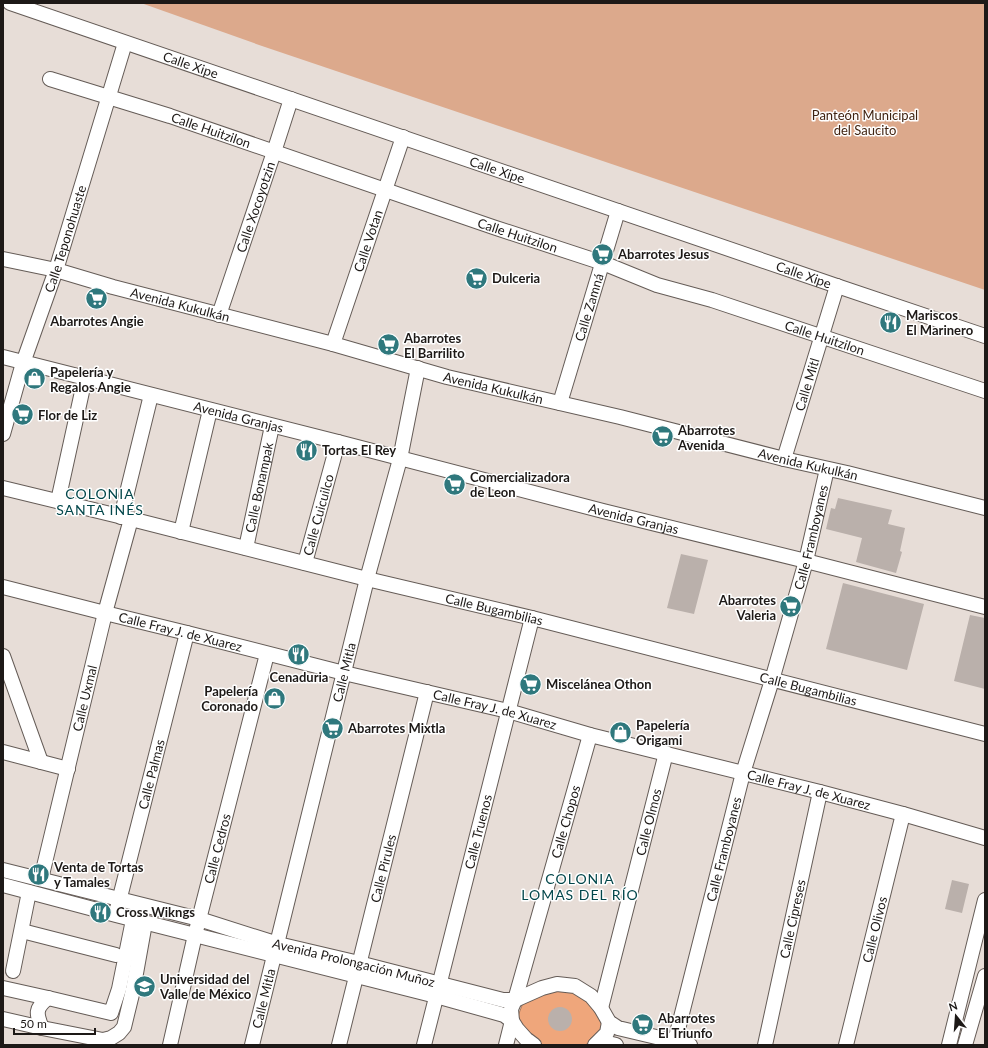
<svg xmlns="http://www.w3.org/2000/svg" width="988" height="1048" font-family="Lato,sans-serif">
  <rect width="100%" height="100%" fill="#e7ddd7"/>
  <path fill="#dca98c" d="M141 3H985V290L262 46Z"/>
  <path fill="#efa67b" stroke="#b07c5d" d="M554 990 572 991 587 999 602 1022 600 1034 594 1040 585 1045H543L535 1040 519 1021 518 1016 523 1003Z"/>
  <path fill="#bab0ab" d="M838 498 892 510 888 524 905 528 900 551 902 552 896 573 856 562 862 538 826 529 831 508 835 509Z
    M681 554 708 560 694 614 667 608Z
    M843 583 924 604 907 670 826 649Z
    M970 615 985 618V689L954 681Z
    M952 880 969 884 962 913 945 909Z
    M548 1019a12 12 0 1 1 24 0a12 12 0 1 1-24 0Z"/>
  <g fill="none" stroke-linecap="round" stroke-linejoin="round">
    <defs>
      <g id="minor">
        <path id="s1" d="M10 3 837 286 985 336"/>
        <path id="s2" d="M50 79 170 116 493 227 603 263 657 285 712 300 985 391"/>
        <path id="s3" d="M3 259 56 270 113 287 333 344 447 377 620 417 784 459 847 473 985 508"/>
        <path id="s4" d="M219 315 274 152 291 99"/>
        <path id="s5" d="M333 344 403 137"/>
        <path id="s6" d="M3 357 338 442 603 511 806 561 985 607"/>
        <path id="s7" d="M560 403 618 211"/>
        <path id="s8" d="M3 434 23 363 56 270 125 43"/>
        <path id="s9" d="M784 459 837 286"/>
        <path id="s10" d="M3 488 131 519 367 579 532 618 985 734"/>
        <path d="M58 501 85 378"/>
        <path d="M121 517 151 395"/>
        <path d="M181 532 210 410"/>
        <path id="s11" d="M246 548 272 426"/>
        <path id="s12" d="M305 563 338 442"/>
        <path id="s13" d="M3 587 105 613 187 633 344 673 508 711 590 735 820 792 903 814 985 838"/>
        <path d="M3 656 41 762"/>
        <path d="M3 752 68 769"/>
        <path id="s14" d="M3 870 199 919 278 944 359 963 503 1000H515L542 988 557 984 575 986 591 996 601 1008 609 1022 618 1028 690 1045"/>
        <path id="s15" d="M41 879 105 613 131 519"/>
        <path d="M3 885 116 915 436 996 504 1015 512 1021 517 1029 526 1039 534 1045"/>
        <path id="s16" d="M117 909 187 633"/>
        <path d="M22 931 116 955"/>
        <path d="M13 971 29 892"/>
        <path d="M3 988 48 998 111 1013 119 989 133 920"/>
        <path id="s17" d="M601 1008 666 753"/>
        <path d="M3 1019 42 1028 103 1040 111 1038 119 1033 124 1027 133 990 145 923"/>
        <path d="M42 1028C36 1014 35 1008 48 998"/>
        <path d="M596 1044 607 1033 609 1022"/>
        <path id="s18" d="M170 1045 195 935 267 654"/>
        <path id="s19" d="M252 1045 367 579 400 459 418 368"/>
        <path id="s20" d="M339 1045 427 692"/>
        <path id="s21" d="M424 1045 532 618"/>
        <path id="s22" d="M506 1045 512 1021 511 1009 515 1000 590 735"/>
        <path d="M595 1045 608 1043 616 1045"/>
        <path id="s23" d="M674 1045 743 773 772 680 806 561 827 469"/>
        <path id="s24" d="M765 1045 820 792"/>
        <path id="s25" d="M846 1045 903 814"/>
        <path d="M949 1045 985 900"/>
        <path d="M965 1045 985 976"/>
      </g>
    </defs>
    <use href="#minor" stroke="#655c57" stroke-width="16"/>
    <use href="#minor" stroke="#fff" stroke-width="14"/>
  </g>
  <defs>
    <symbol id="supermarket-disc" viewBox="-11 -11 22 22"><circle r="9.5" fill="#2f787d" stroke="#fff"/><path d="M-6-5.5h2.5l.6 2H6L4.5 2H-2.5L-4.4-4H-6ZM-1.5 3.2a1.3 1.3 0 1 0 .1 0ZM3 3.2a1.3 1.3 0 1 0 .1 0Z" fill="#fff"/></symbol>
    <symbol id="restaurant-disc" viewBox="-11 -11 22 22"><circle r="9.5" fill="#2f787d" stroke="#fff"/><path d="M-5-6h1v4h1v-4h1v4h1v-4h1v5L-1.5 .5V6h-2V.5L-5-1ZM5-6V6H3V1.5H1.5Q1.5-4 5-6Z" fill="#fff"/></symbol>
    <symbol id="shop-disc" viewBox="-11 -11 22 22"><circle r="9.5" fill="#2f787d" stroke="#fff"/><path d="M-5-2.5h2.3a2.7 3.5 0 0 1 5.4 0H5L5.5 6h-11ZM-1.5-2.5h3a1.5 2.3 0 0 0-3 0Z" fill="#fff"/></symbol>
    <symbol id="university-disc" viewBox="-11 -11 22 22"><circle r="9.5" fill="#2f787d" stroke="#fff"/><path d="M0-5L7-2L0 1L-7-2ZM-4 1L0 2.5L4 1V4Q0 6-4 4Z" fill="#fff"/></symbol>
  </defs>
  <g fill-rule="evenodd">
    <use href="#supermarket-disc" x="590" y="242" width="25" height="25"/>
    <use href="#supermarket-disc" x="464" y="266" width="25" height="25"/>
    <use href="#supermarket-disc" x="84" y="286" width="25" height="25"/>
    <use href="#restaurant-disc" x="878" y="310" width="25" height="25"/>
    <use href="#supermarket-disc" x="376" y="332" width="25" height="25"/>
    <use href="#shop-disc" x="22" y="366" width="25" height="25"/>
    <use href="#supermarket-disc" x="10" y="402" width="25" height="25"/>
    <use href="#supermarket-disc" x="650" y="424" width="25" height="25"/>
    <use href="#restaurant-disc" x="294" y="438" width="25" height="25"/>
    <use href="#supermarket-disc" x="442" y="472" width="25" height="25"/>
    <use href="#supermarket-disc" x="778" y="594" width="25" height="25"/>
    <use href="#restaurant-disc" x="286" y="642" width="25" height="25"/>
    <use href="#supermarket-disc" x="518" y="672" width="25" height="25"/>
    <use href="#shop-disc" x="262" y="686" width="25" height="25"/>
    <use href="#supermarket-disc" x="320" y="716" width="25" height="25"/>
    <use href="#shop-disc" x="608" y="720" width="25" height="25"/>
    <use href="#restaurant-disc" x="26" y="862" width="25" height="25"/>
    <use href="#restaurant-disc" x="88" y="900" width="25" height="25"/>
    <use href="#university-disc" x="132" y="974" width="25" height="25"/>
    <use href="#supermarket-disc" x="630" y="1012" width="25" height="25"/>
  </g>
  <g text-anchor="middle" stroke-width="3" stroke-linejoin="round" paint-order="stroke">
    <g font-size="13" fill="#1d1917" stroke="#fff">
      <text dy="5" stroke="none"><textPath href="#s1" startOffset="191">Calle Xipe</textPath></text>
      <text dy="5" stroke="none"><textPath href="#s2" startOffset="169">Calle Huitzilon</textPath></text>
      <text dy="5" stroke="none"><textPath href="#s1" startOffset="515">Calle Xipe</textPath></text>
      <text dy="5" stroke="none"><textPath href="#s4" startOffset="114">Calle Xocoyotzin</textPath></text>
      <text dy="5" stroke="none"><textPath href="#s2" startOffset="493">Calle Huitzilon</textPath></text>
      <text dy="5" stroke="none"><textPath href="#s8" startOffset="205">Calle Teponohuaste</textPath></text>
      <text dy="5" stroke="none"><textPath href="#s5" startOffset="109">Calle Votan</textPath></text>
      <text dy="5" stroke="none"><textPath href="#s1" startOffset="839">Calle Xipe</textPath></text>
      <text dy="5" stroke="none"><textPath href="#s3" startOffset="183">Avenida Kukulkán</textPath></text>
      <text dy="5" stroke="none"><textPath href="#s7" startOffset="100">Calle Zamná</textPath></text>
      <text dy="5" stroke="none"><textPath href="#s2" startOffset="817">Calle Huitzilon</textPath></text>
      <text dy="5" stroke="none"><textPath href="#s9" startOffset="78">Calle Mitl</textPath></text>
      <text dy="5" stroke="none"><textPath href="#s3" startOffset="507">Avenida Kukulkán</textPath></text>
      <text dy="5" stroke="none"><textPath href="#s6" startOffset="243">Avenida Granjas</textPath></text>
      <text dy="5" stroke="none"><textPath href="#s3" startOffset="831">Avenida Kukulkán</textPath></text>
      <text dy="5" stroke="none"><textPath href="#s11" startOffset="62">Calle Bonampak</textPath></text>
      <text dy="5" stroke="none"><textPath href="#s12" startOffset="50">Calle Cuicuilco</textPath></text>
      <text dy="5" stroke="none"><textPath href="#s6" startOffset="651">Avenida Granjas</textPath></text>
      <text dy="5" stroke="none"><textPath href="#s23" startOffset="526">Calle Framboyanes</textPath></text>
      <text dy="5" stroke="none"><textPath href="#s10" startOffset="506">Calle Bugambilias</textPath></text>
      <text dy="5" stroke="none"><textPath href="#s13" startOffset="183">Calle Fray J. de Xuarez</textPath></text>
      <text dy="5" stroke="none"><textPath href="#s19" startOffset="384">Calle Mitla</textPath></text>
      <text dy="5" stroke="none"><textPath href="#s10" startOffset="830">Calle Bugambilias</textPath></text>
      <text dy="5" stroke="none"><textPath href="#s15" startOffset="186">Calle Uxmal</textPath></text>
      <text dy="5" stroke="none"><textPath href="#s13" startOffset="507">Calle Fray J. de Xuarez</textPath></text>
      <text dy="5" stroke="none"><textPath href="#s16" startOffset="139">Calle Palmas</textPath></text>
      <text dy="5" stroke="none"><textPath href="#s13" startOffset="831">Calle Fray J. de Xuarez</textPath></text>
      <text dy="5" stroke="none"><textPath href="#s22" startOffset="232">Calle Chopos</textPath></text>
      <text dy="5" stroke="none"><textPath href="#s17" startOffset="192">Calle Olmos</textPath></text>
      <text dy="5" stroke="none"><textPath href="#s21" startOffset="220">Calle Truenos</textPath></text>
      <text dy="5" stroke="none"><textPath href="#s18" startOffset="202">Calle Cedros</textPath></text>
      <text dy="5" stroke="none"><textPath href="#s23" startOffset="202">Calle Framboyanes</textPath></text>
      <text dy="5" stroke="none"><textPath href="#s20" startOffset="182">Calle Pirules</textPath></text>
      <text dy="5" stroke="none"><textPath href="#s24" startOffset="129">Calle Cipreses</textPath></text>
      <text dy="5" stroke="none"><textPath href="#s25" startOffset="119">Calle Olivos</textPath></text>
      <text dy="5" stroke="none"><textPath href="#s14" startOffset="363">Avenida Prolongación Muñoz</textPath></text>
      <text dy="5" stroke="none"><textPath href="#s19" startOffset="48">Calle Mitla</textPath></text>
    </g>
    <g font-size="13" fill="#402311" stroke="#fff">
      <text x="865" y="120">Panteón Municipal<tspan x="865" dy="15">del Saucito</tspan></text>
    </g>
    <g font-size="13" font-weight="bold" fill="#1d1917" stroke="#fff" text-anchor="start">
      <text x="618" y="259">Abarrotes Jesus</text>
      <text x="492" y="283">Dulceria</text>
      <text x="906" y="320">Mariscos<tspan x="906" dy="15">El Marinero</tspan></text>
      <text x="97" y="326" text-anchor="middle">Abarrotes Angie</text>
      <text x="404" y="343">Abarrotes<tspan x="404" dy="15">El Barrilito</tspan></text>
      <text x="50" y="377">Papelería y<tspan x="50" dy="15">Regalos Angie</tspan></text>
      <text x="38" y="420">Flor de Liz</text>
      <text x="678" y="435">Abarrotes<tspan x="678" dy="15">Avenida</tspan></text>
      <text x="322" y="455">Tortas El Rey</text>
      <text x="470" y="482">Comercializadora<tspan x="470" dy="15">de Leon</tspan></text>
      <text x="776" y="605" text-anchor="end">Abarrotes<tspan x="776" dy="15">Valeria</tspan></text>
      <text x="299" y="682" text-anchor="middle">Cenaduria</text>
      <text x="546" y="689">Miscelánea Othon</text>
      <text x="258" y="696" text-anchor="end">Papelería<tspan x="258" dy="15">Coronado</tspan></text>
      <text x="636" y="730">Papelería<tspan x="636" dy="15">Origami</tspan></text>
      <text x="348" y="733">Abarrotes Mixtla</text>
      <text x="54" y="872">Venta de Tortas<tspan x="54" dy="15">y Tamales</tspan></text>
      <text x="116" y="917">Cross Wikngs</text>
      <text x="160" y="984">Universidad del<tspan x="160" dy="15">Valle de México</tspan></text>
      <text x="658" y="1023">Abarrotes<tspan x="658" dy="15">El Triunfo</tspan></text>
    </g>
    <g font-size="14" letter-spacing="1" fill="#02464a" stroke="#fff">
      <text x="100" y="499">COLONIA<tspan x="100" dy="16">SANTA INÉS</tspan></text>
      <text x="580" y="884">COLONIA<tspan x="580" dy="16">LOMAS DEL RÍO</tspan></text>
    </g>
  </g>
  <rect width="988" height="1048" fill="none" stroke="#1d1917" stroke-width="8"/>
  <g transform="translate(956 1016) rotate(343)" stroke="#ffffff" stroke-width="3" paint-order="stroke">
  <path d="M0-3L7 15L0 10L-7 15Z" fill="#1d1917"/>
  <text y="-6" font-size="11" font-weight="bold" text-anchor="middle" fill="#1d1917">N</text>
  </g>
  <path d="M14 1028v6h81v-6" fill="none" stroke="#1d1917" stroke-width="2"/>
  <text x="20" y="1028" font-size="12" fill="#1d1917" stroke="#ffffff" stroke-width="3" paint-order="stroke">50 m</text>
</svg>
